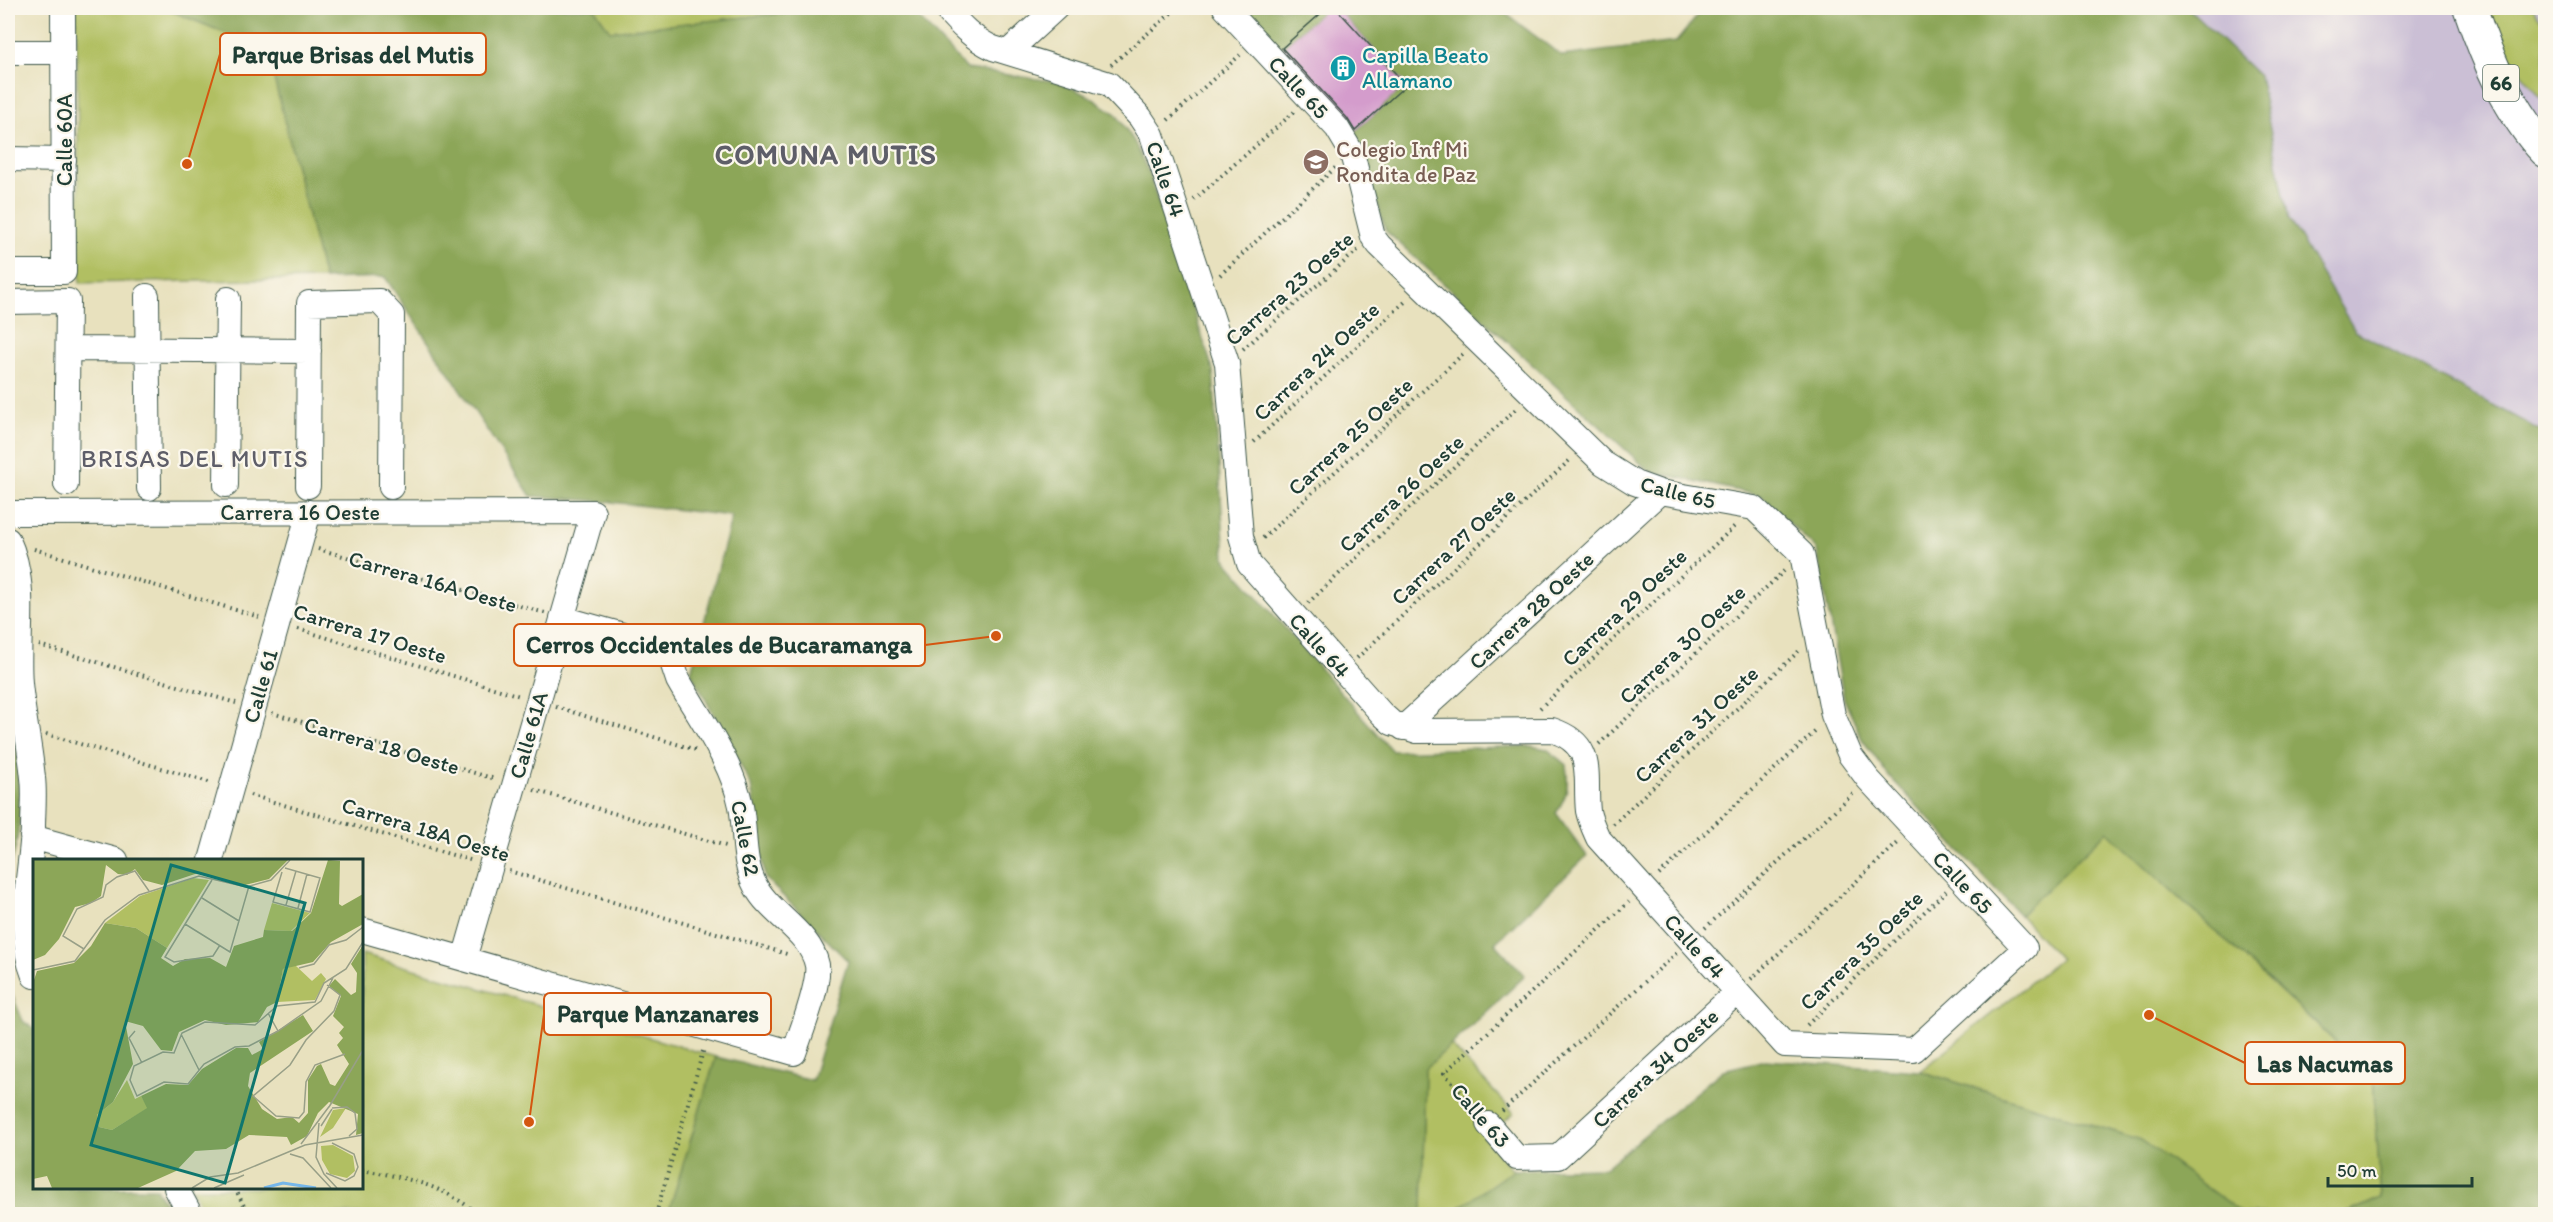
<svg xmlns="http://www.w3.org/2000/svg" width="2553" height="1222" font-family="Itim,sans-serif">
  <rect width="100%" height="100%" fill="#fbf7ec"/>
  <filter id="ink" filterUnits="userSpaceOnUse"><feTurbulence type="fractalNoise" baseFrequency=".0167" numOctaves="2"/><feDisplacementMap in="SourceGraphic" scale="12" xChannelSelector="R" yChannelSelector="G"/><feConvolveMatrix kernelMatrix="1 2 1 2 8 2 1 2 1" color-interpolation-filters="sRGB"/></filter>
  <filter id="wash" filterUnits="userSpaceOnUse"><feTurbulence type="fractalNoise" baseFrequency=".008" numOctaves="4" result="noise"/><feDisplacementMap in="SourceGraphic" scale="24" xChannelSelector="R" yChannelSelector="G"/><feGaussianBlur stdDeviation="1.35" result="paint"/><feColorMatrix in="noise" values="0 0 0 0 0 0 0 0 0 0 0 0 0 0 0 0 0 1.4 0 .05"/><feComposite in="paint" operator="in"/></filter>
  <g filter="url(#wash)">
    <rect width="100%" height="100%" fill="#e8e1be"/>
    <path fill="#cbbfd5" d="M2189 8H2545V489L2355 331 2289 219 2259 76Z"/>
    <path fill="#b1bf62" stroke="#687e4b" stroke-width="1.5" d="M76 8H164L267 50 324 279 80 283Z
      M594 8H835L610 31Z
      M2484 8H2533L2545 25V102L2503 51Z
      M2107 830 2373 1077 2381 1198 2345 1214H2243L2141 1140 1920 1071 2060 959 2020 915Z
      M362 954 716 1057 668 1214H205L191 1188H362Z
      M1451 1045 1514 1113 1484 1138 1513 1170 1450 1214H1422L1425 1069Z"/>
    <path fill="#8ca658" stroke="#567246" stroke-width="1.5" d="M164 8H594L610 31 835 8H909L967 69 1058 82 1087 95 1116 114 1134 141 1148 171 1213 370 1225 559 1392 751 1531 746 1547 749 1566 765C1569 787 1568 794 1556 813L1587 856 1495 943 1525 976 1425 1069 1422 1214H668L716 1057 812 1080 848 961 765 878 751 785 691 672 732 516 611 502 531 496 385 277 324 279 267 50Z
      M1241 8H1327L1280 50Z
      M1336 8H1498L1562 56 1676 42 1704 8H2188L2259 76 2289 219 2355 331 2545 433V1214H2345L2381 1198 2373 1076 2107 831 2020 915 1888 775 1862 739 1844 699 1817 550 1762 496 1649 471 1386 231 1354 132 1406 85Z
      M8 694C17 751 30 816 8 872Z
      M8 985 23 1021 34 1029V1188H156L171 1214H8Z
      M1765 1060 1920 1071 2141 1140 2243 1214H1450L1513 1170 1605 1168 1723 1070Z"/>
    <g id="blocks">
      <path fill="#d49ccc" d="M1327 8H1336L1406 85 1355 131 1347 118 1282 48Z"/>
    </g>
  </g>
  <g filter="url(#ink)">
    <use href="#blocks" fill-opacity="0" stroke="#3d5649" stroke-width="1.5"/>
    <g fill="none" stroke-linecap="round" stroke-linejoin="round">
      <defs>
        <path id="minor" d="M945 8C960 25 972 38 993 48L1109 84 1140 117 1152 135 1227 363 1241 536 1249 564 1382 714 1392 723 1417 731 1552 730C1597 745 1584 775 1588 811 1590 821 1594 829 1598 838L1785 1045 1914 1050 2025 948 1868 779 1850 755 1833 715 1802 554 1754 508 1660 492 1635 483 1603 463 1379 245 1373 237 1352 153 1337 128 1225 8
          M8 52H63
          M1008 52 1056 8
          M8 159 64 160
          M8 272H64L63 8
          M147 296 149 488
          M8 302 68 301 66 484
          M68 349 309 351
          M226 485 228 299
          M308 486 309 303 379 301 392 315 391 487
          M8 513 593 512 464 959
          M8 540C29 585 16 634 20 683 23 715 30 746 33 778 35 794 33 811 33 828 31 877 15 929 34 976
          M1403 728 1660 492
          M32 837 116 860
          M211 860 309 512
          M362 930 794 1053C801 1032 820 985 817 965 810 932 771 915 756 887 742 862 746 833 741 806 732 761 700 719 678 680L672 662 670 648 562 618
          M1488 1124 1517 1158 1558 1157 1737 992
          M176 1188 190 1214"/>
        <path id="highway" d="M2470 8C2487 58 2509 112 2546 151"/>
      </defs>
      <use href="#minor" stroke="#3d5649" stroke-width="26"/>
      <use href="#highway" stroke="#3d5649" stroke-width="35"/>
      <path stroke="#3d5649" stroke-width="4" stroke-dasharray="1.5 4.5" stroke-linecap="butt" d="M1111 65 1177 8
        M1168 120 1240 55
        M1194 200 1294 112
        M1220 275 1336 167
        M1243 349 1358 250
        M1254 442 1407 300
        M1263 538 1463 354
        M34 549 259 617
        M318 549 545 613
        M1308 603 1518 407
        M298 629 520 696
        M39 645 236 703
        M1357 658 1571 459
        M556 707 696 750
        M1540 708 1736 525
        M272 713 495 779
        M46 734 212 783
        M1599 744 1784 571
        M534 790 726 846
        M250 795 473 861
        M1613 824 1799 651
        M509 871 787 954
        M1659 875 1817 730
        M1705 928 1855 792
        M1751 979 1900 841
        M1807 1025 1946 891
        M1476 1110 1444 1073 1629 902
        M1502 1111 1677 953
        M362 1170C403 1177 445 1185 477 1214
        M235 1188 248 1214
        M656 1214 704 1048"/>
      <use href="#minor" stroke="#fff" stroke-width="24"/>
      <use href="#highway" stroke="#fff" stroke-width="33"/>
    </g>
  </g>
  <defs>
    <symbol id="building-disc" viewBox="-11 -11 22 22"><circle r="9.5" fill="#0f9aa8" stroke="#fbf7ec"/><path d="M-4-6H4V6H1V3H-1V6H-4ZM-2.5-4.3h1.7v1.8h-1.7ZM.8-4.3h1.7v1.8H.8ZM-2.5-1h1.7V.8h-1.7ZM.8-1h1.7V.8H.8Z" fill="#fff"/></symbol>
    <symbol id="school-disc" viewBox="-11 -11 22 22"><circle r="9.5" fill="#8d6e63" stroke="#fbf7ec"/><path d="M0-5L7-2L0 1L-7-2ZM-4 1L0 2.5L4 1V4Q0 6-4 4Z" fill="#fff"/></symbol>
  </defs>
  <g fill-rule="evenodd">
    <use href="#building-disc" x="1328" y="53" width="30" height="30"/>
    <use href="#school-disc" x="1301" y="147" width="30" height="30"/>
  </g>
  <g text-anchor="middle" stroke-width="4.5" stroke-linejoin="round" paint-order="stroke">
    <rect fill="#fbf7ec" stroke="#61756b" stroke-width="1.5" x="2483" y="65" width="36" height="36" rx="4.5"/>
    <g font-size="21" font-weight="bold" fill="#1f3d34">
      <text x="2501" y="90">66</text>
    </g>
    <g font-size="22" fill="#0d838f" stroke="#fbf7ec" text-anchor="start">
      <text x="1362" y="63">Capilla Beato<tspan x="1362" dy="25">Allamano</tspan></text>
    </g>
    <g font-size="22" fill="#1f3d34" stroke="#fbf7ec">
      <text transform="translate(1299 87) rotate(47)" y="8">Calle 65</text>
      <text transform="translate(64 140) rotate(-90)" y="8">Calle 60A</text>
      <text transform="translate(1166 179) rotate(71)" y="8">Calle 64</text>
      <text transform="translate(1289 288) rotate(-41)" y="8">Carrera 23 Oeste</text>
      <text transform="translate(1316 361) rotate(-43)" y="8">Carrera 24 Oeste</text>
      <text transform="translate(1350 436) rotate(-43)" y="8">Carrera 25 Oeste</text>
      <text transform="translate(1678 492) rotate(14)" y="8">Calle 65</text>
      <text transform="translate(1401 493) rotate(-43)" y="8">Carrera 26 Oeste</text>
      <text x="300" y="520">Carrera 16 Oeste</text>
      <text transform="translate(1453 546) rotate(-43)" y="8">Carrera 27 Oeste</text>
      <text transform="translate(433 581) rotate(16)" y="8">Carrera 16A Oeste</text>
      <text transform="translate(1624 607) rotate(-43)" y="8">Carrera 29 Oeste</text>
      <text transform="translate(1531 610) rotate(-43)" y="8">Carrera 28 Oeste</text>
      <text transform="translate(370 633) rotate(17)" y="8">Carrera 17 Oeste</text>
      <text transform="translate(1682 644) rotate(-43)" y="8">Carrera 30 Oeste</text>
      <text transform="translate(1320 645) rotate(48)" y="8">Calle 64</text>
      <text transform="translate(260 686) rotate(-74)" y="8">Calle 61</text>
      <text transform="translate(1696 724) rotate(-43)" y="8">Carrera 31 Oeste</text>
      <text transform="translate(528 735) rotate(-74)" y="8">Calle 61A</text>
      <text transform="translate(382 745) rotate(16)" y="8">Carrera 18 Oeste</text>
      <text transform="translate(426 829) rotate(17)" y="8">Carrera 18A Oeste</text>
      <text transform="translate(746 838) rotate(79)" y="8">Calle 62</text>
      <text transform="translate(1963 882) rotate(47)" y="8">Calle 65</text>
      <text transform="translate(1695 946) rotate(48)" y="8">Calle 64</text>
      <text transform="translate(1861 950) rotate(-44)" y="8">Carrera 35 Oeste</text>
      <text transform="translate(1655 1068) rotate(-43)" y="8">Carrera 34 Oeste</text>
      <text transform="translate(1481 1115) rotate(49)" y="8">Calle 63</text>
    </g>
    <g font-size="22" fill="#785e54" stroke="#fbf7ec" text-anchor="start">
      <text x="1336" y="157">Colegio Inf Mi<tspan x="1336" dy="25">Rondita de Paz</tspan></text>
    </g>
    <g font-size="24" letter-spacing="1.5" fill="#5e5e69" stroke="#fbf7ec">
      <text x="195" y="467">BRISAS DEL MUTIS</text>
    </g>
    <g font-size="28" font-weight="bold" letter-spacing="1.5" fill="#5e5e69" stroke="#fbf7ec">
      <text x="826" y="164">COMUNA MUTIS</text>
    </g>
  </g>
  <g transform="translate(33 859)">
    <rect width="330" height="330" fill="#e8e1be"/>
    <path d="M160 19 176 21 134 89 103 69 72 64 107 37ZM239 44 277 54 258 72 231 71ZM262 106 279 122 288 114 293 120 282 141 244 143 250 110ZM94 221 102 240 108 237 115 249 79 271 66 268 64 256 80 243ZM313 249 300 269 287 278 300 251ZM300 286 320 297 322 312 314 319 297 315 289 301 288 287Z" fill="#b1bf62"/>
    <path d="M0 1H255L236 20 212 26 165 14 129 26 110 21 102 10 94 16 85 15 73 6 68 37 58 44 42 48 26 80 12 96 0 101ZM295 1 307 2 306 45 309 47 330 35V65L298 83 280 103 250 110 244 143 234 148 225 163 193 166 172 161 146 173 139 192 128 191 110 167 92 162 100 205 80 243 64 256 66 268 79 271 114 249 108 237 133 225 155 226 169 210 203 189H215L219 196 230 190 226 183 270 156 280 172 217 214 215 227 229 250 244 260 259 258 266 264 275 254V221L284 207 288 205 297 225 302 227 316 205 304 186 310 179 306 174 311 168 300 157 308 137 296 127 302 120 318 136 323 133 324 114 318 105 330 86V274L323 276 325 255 296 243 285 254 274 277 258 286 254 278 216 276 193 290 162 292 143 312 105 329H19L14 317 0 320V124L4 112 41 104 58 87 72 64 103 69 134 89 128 99 140 107 152 100 177 99 193 108 201 87 230 78 231 71 259 72 278 54Z" fill="#8ca658"/>
    <path fill="none" stroke="#76b7ea" stroke-width="3" d="M231 329 250 324 283 329"/>
    <path fill="none" stroke="#989f87" stroke-width="1.5" d="M249 13 240 43 277 53 287 19 252 9M179 21 132 98 141 103 180 97 187 86M169 39 206 62M253 46 263 12M265 49 274 15M152 65 197 93 216 27M51 90 30 77 44 50 70 38 73 26 84 18 102 12 116 32M266 109 281 105 296 86 313 81 330 68M0 111 42 102 72 61 106 36 166 17 213 28 238 21 257 1M300 119 288 142 245 172 216 187 202 188 171 205 155 225 131 223 104 237 97 221 101 207 130 193 141 194 149 174 172 163 222 166 244 147 282 143 291 124 313 110 330 83M294 126 307 136 301 152 273 181 257 206 220 237 243 257 266 259 271 253 273 223 282 206 312 195M235 154 245 172M102 172 96 179 109 204M148 175 166 211M296 248 330 191M299 249 314 248 322 254 324 270 316 277M286 264 283 298 291 315 304 329M288 267 299 250M268 285 298 245M257 295 270 299 298 329M293 314 312 322 321 317 325 308 321 295 299 284M159 329 177 318 205 314 272 286 330 276M181 329 211 316"/>
    <path fill="#0f766e" fill-opacity="0.15" stroke="#0f766e" stroke-width="3" d="M138 6 272 44 192 324 58 286Z"/>
    <rect width="330" height="330" fill="none" stroke="#1f3d34" stroke-width="3"/>
  </g>
  <path fill="none" stroke="#d45610" stroke-width="2" d="M187 164L220 54M996 636L925 645M529 1122L544 1014M2149 1015L2245 1063"/>
  <g fill="#d45610" stroke="#fbf7ec" stroke-width="2">
    <circle cx="187" cy="164" r="6"/>
    <circle cx="996" cy="636" r="6"/>
    <circle cx="529" cy="1122" r="6"/>
    <circle cx="2149" cy="1015" r="6"/>
  </g>
  <g fill="#fbf7ec" stroke="#d45610" stroke-width="2">
    <rect x="220" y="33" width="266" height="42" rx="6"/>
    <rect x="514" y="624" width="411" height="42" rx="6"/>
    <rect x="544" y="993" width="227" height="42" rx="6"/>
    <rect x="2245" y="1042" width="160" height="42" rx="6"/>
  </g>
  <g font-size="24" text-anchor="middle" font-weight="bold" fill="#1f3d34">
    <text x="353" y="63">Parque Brisas del Mutis</text>
    <text x="719" y="653">Cerros Occidentales de Bucaramanga</text>
    <text x="658" y="1022">Parque Manzanares</text>
    <text x="2325" y="1072">Las Nacumas</text>
  </g>
  <rect width="2553" height="1222" fill="none" stroke="#fbf7ec" stroke-width="30"/>
  <path d="M2328 1177v9h144v-9" fill="none" stroke="#1f3d34" stroke-width="3"/>
  <text x="2337" y="1177" font-size="18" fill="#1f3d34" stroke="#fbf7ec" stroke-width="4.5" paint-order="stroke">50 m</text>
</svg>
